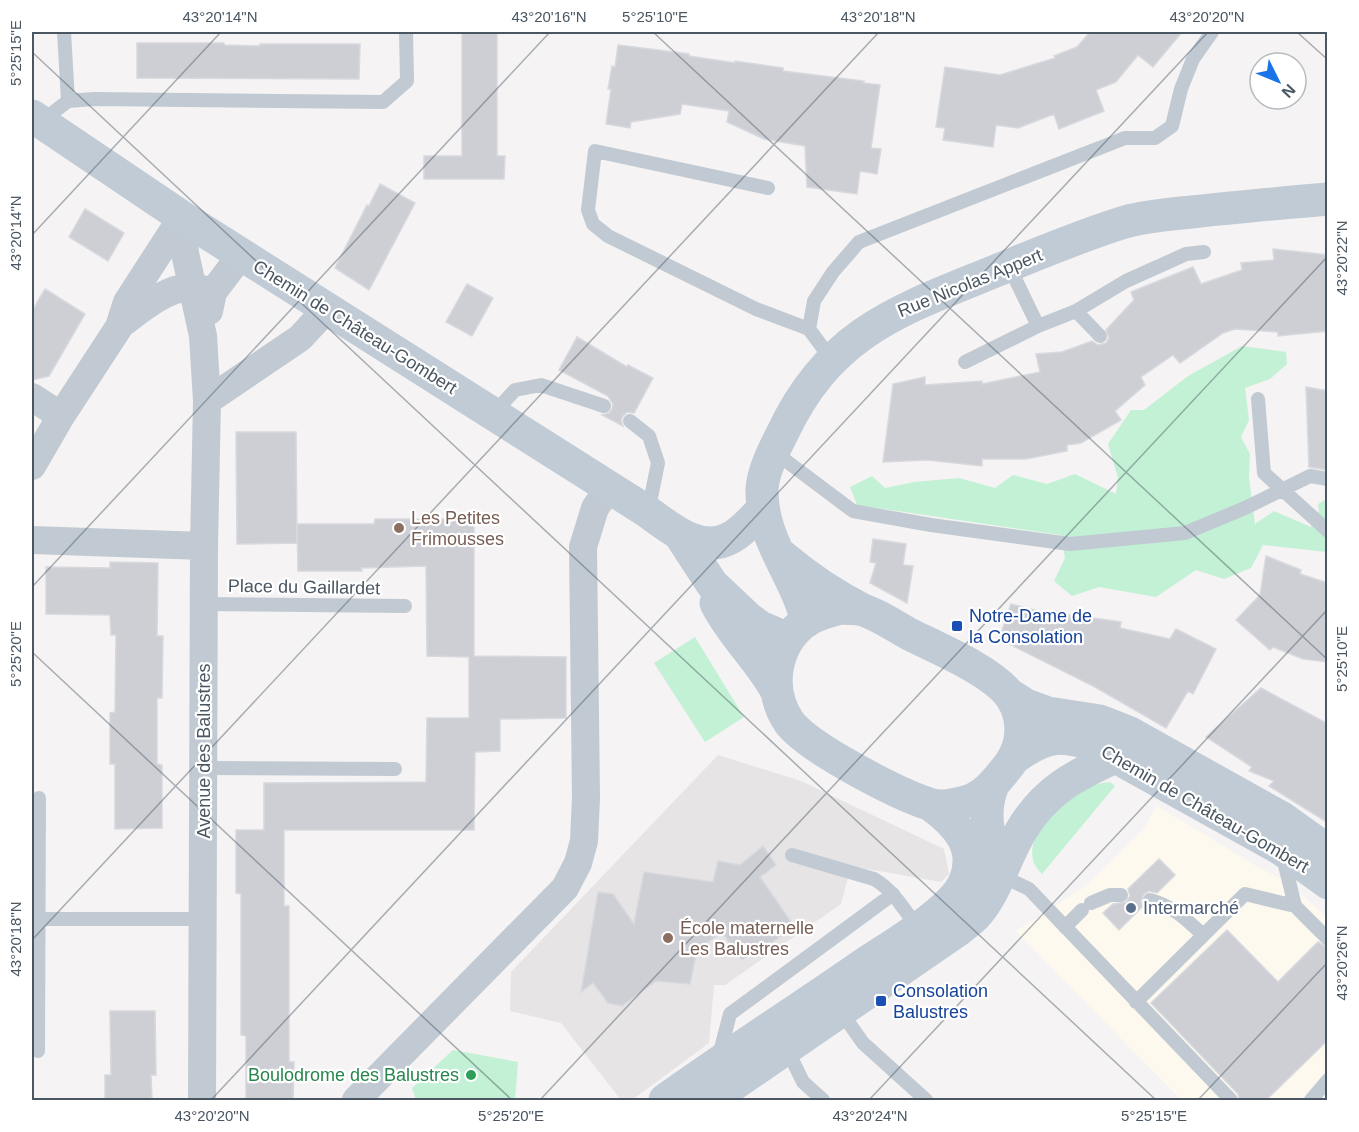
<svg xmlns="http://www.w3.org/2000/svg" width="1359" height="1132" font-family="Arial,sans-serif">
  <rect width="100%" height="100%" fill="#f5f3f3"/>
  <path fill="#fdf9ef" d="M1156 805 1258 867 1286 881 1327 917V1100H1181L1016 931 1086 886 1145 828Z"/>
  <path fill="#e6e4e5" d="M718 755 801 781 944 849 949 874 941 882 851 866 841 904 725 985H714L709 1043 632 1100H621L561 1023 510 1011 511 972Z"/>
  <path fill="#c3f1d5" d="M1242 346 1286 352 1287 364 1270 379 1245 388 1249 420 1241 437 1250 454 1249 477 1255 524 1274 511 1311 527 1319 511 1318 504 1327 499V552L1263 545 1251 568 1224 579 1196 570 1156 597 1099 587 1072 596 1054 581 1065 558 1061 535 857 505 850 487 872 476 885 488 914 482 959 478 995 488 1013 475 1047 484 1075 474 1116 494 1118 478 1108 444 1131 410H1144L1188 376Z
    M695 637 744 717 705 742 654 663Z
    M1110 782 1115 786 1042 874C1011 845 1061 801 1087 788 1094 784 1102 783 1110 782Z
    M453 1050 518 1062 515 1100H416L412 1088Z"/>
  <path fill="#cdcfd5" stroke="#d7d9de" stroke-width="1.5" d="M462 32H497V156H505L504 179H424V156H462Z
    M1090 32H1182L1153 67 1138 55 1116 82 1096 90 1104 111 1059 129 1054 114 1018 128 996 125 993 147 943 140 945 128 936 127 945 67 1000 75 1055 58 1054 56 1077 47Z
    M137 43H224V45L260 46V44H360L359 79 137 78Z
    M618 45 689 54V56L735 63V61L783 68V71L864 81 863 83 880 85 871 148 881 149 877 174 860 171 857 194 807 187 805 146 764 139 727 122 729 111 682 104 680 114 631 122 630 128 606 124 611 89H608L612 66 615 67Z
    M380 184 415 203 369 290 335 268 367 205 369 206Z
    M85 209 124 233 108 261 69 237Z
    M1273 249 1328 255V331L1278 336V332L1235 329 1223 333 1180 363 1173 355 1141 377 1145 385 1115 411 1121 420 1081 443 1067 445V451L1026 459H982V466L927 460 883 462 893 384 925 377V385L982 381V384L1040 372 1036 354 1062 352 1092 341 1098 345 1106 343 1109 338 1106 330 1134 300 1131 292 1193 267 1201 284 1242 270 1241 263 1274 260Z
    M467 284 493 298 472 336 446 322Z
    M45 289 85 314 49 376 32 380V311Z
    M577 337 627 367 628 365 653 378 634 413 627 412 623 416 621 420 623 426 602 415 609 413 612 409 613 404 608 396 559 370Z
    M1306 387 1328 391V470L1309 467Z
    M236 432H296L297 543 237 544Z
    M375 519H474V656L566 657V718L500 719V751L475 752 474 830H284V906H289V1062H294L293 1101H246V1036L241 1035V894L236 893V830H264V783L426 782 427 718H469V657L427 656 426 566 361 568 362 571H298L297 524H374Z
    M873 539 906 544 903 565 913 566 907 603 870 583 876 563 870 562Z
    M1266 556 1301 570 1300 574 1328 583V662L1303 659 1273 647 1270 650 1236 620 1260 595Z
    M110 562 158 563 157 636H163L162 698H157V764L162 765V828L115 829V764H110V713L115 712 116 635H111L110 615 46 614V567L110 568Z
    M1011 604 1054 615 1055 611 1091 621 1093 618 1121 622 1120 628 1170 639 1176 629 1216 649 1193 694 1188 691 1166 728 1095 687 999 639Z
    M1261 688 1328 724V823L1269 786 1274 781 1249 771 1252 767 1206 737Z
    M763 846 776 865 760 877 794 926 762 950 760 947 742 960 722 932 697 950 690 984 656 981 622 1006 608 1003 593 983 581 992 598 892 613 894 634 924 644 872 713 882 718 861 740 865Z
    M1159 859 1175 875 1157 893 1149 891 1144 894 1141 901 1143 906 1119 930 1103 913 1113 904 1126 902 1130 896 1128 889Z
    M1227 930 1278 982 1318 942 1328 948V1040L1265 1101H1240L1238 1094 1151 1003Z
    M110 1011H155L156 1075H151L152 1101H105V1075H111Z"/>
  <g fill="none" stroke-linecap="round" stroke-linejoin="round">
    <path stroke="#c1cad2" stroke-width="14" d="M64 32 68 101
      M42 121 68 101 94 99 383 102 407 81 406 32
      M768 188 595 151 588 210 593 224 608 236 756 309 809 329
      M1009 266 1038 326
      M1076 311 1100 336
      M831 359 809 329 814 301 833 272 859 242 1125 138H1155L1172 126 1181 89 1193 59 1212 32
      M965 362 1038 326 1076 311 1126 281 1186 254 1204 252
      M1258 399 1264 473 1328 531
      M493 414 515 390 541 385 604 406
      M630 421 649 436 658 463 648 512
      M773 451 853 511 931 525 1070 544 1185 533 1245 508 1310 476 1328 479
      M204 604 405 606
      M205 768 395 769
      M792 855 874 879C893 890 904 909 917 927
      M1283 857 1295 906 1328 939
      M1000 875 1029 889 1231 1100
      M1150 900C1174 907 1185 918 1203 935
      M1091 903 1110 895H1121
      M37 919H203
      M1065 927 1082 910
      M1136 1002 1245 894 1295 906
      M839 1009 863 1043 926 1100
      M786 1047 803 1082 823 1100
      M38 1051 39 798
      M719 1056 730 1014 893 894
      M1311 1100 1328 1080"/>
    <path stroke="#c1cad2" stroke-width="28" d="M182 217 185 253 203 336 207 401
      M209 311 213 292 241 255
      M120 325C140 310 165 288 191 287 197 287 204 290 210 291
      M32 397 61 416
      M32 466 61 416 119 327 127 302 182 217
      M32 540 204 546
      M202 1100 204 546 207 401 300 338 326 310
      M356 1100 565 888 578 863 584 841 586 798 583 547 595 508 609 488"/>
    <path stroke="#c1cbd6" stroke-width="33" d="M32 116 182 217 648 512C671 529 702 555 732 537 744 530 753 519 763 509
      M680 535 712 584 748 618 760 627 788 639
      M782 556C807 577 833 595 863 610
      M716 603C732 635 759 659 776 690
      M840 608C847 609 856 608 863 610 879 615 896 627 911 635 939 649 994 672 1011 697 1025 718 1024 745 1009 765 997 780 985 797 965 802 954 805 940 808 929 804 898 794 808 748 789 722 767 690 774 644 806 621 817 614 828 612 840 608Z
      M807 621C796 575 761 541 762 489 763 471 774 450 782 434 830 331 900 310 998 270 1040 253 1082 235 1125 222 1146 216 1170 214 1192 212 1237 207 1282 203 1328 199
      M1010 695 1026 705 1048 713 1100 721 1128 732 1282 818 1328 851
      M1014 758C1045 736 1060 733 1096 746L1281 849 1328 883
      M993 785C980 815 991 844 999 874
      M665 1100C728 1055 793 1013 857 969 885 949 953 912 965 881 979 847 956 823 931 805
      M711 1100 957 931C963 926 970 921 975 916 996 894 1005 857 1021 831 1045 790 1076 775 1117 756"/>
  </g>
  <path fill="none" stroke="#4a5661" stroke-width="1.5" stroke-opacity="0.45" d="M653 32 1328 660M1297 32 1328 60M32 52 1156 1100M32 235 221 32M32 587 550 32M32 652 512 1100M32 940 879 32M211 1100 1208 32M540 1100 1328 256M869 1100 1328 609M1198 1100 1328 962"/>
  <g fill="#8d6e63" stroke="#fff" stroke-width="2">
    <circle cx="399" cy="528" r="6"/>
    <circle cx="668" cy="938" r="6"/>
  </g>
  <g fill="#1a4fb4" stroke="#fff" stroke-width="2">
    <rect x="951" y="620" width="12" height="12" rx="3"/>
    <rect x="875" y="995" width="12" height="12" rx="3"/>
  </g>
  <circle fill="#5c6f8a" stroke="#fff" stroke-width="2" cx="1131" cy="908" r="6"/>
  <circle fill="#2e9e5b" stroke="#fff" stroke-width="2" cx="471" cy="1075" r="6"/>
  <g text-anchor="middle" stroke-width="4.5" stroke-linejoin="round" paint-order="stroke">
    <g font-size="18" fill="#4a5661" stroke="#fff">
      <text transform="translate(970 283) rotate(-22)" y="6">Rue Nicolas Appert</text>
      <text transform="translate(355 327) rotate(32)" y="6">Chemin de Château-Gombert</text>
      <text transform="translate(304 587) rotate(1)" y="6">Place du Gaillardet</text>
      <text transform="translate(204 751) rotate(-90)" y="6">Avenue des Balustres</text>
      <text transform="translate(1205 809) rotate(30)" y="6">Chemin de Château-Gombert</text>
    </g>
    <g font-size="18" fill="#785e54" stroke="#fff" text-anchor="start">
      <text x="411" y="524">Les Petites<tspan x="411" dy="21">Frimousses</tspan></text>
      <text x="680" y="934">École maternelle<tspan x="680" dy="21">Les Balustres</tspan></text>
    </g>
    <g font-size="18" fill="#164399" stroke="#fff" text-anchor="start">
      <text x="969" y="622">Notre-Dame de<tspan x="969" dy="21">la Consolation</tspan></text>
      <text x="893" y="997">Consolation<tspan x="893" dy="21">Balustres</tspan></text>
    </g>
    <g font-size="18" fill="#4e5e75" stroke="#fff" text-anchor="start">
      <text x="1143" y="914">Intermarché</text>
    </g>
    <g font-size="18" fill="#27864d" stroke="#fff" text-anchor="end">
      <text x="459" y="1081">Boulodrome des Balustres</text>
    </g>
  </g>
  <rect width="1359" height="1132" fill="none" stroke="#ffffff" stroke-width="66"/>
  <g transform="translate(1278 81) rotate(133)"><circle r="28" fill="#ffffff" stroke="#b7bbc0" stroke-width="1.5"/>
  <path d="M0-4.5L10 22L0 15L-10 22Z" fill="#1a73e8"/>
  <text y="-9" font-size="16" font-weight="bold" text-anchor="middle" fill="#4a5661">N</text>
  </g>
  <rect x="33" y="33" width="1293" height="1066" fill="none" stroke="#4a5661" stroke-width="2"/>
  <g font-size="15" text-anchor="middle" fill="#4a5661">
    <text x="220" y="22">43°20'14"N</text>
    <text x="549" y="22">43°20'16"N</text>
    <text x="655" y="22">5°25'10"E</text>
    <text x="878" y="22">43°20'18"N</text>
    <text x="1207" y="22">43°20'20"N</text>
    <text transform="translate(16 53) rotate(-90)" y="5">5°25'15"E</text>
    <text transform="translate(16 233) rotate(-90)" y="5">43°20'14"N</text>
    <text transform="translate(1342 258) rotate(-90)" y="5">43°20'22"N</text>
    <text transform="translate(16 654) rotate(-90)" y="5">5°25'20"E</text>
    <text transform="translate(1342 659) rotate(-90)" y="5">5°25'10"E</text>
    <text transform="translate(16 939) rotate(-90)" y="5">43°20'18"N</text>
    <text transform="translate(1342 963) rotate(-90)" y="5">43°20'26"N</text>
    <text x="212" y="1121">43°20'20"N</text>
    <text x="511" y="1121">5°25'20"E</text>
    <text x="870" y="1121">43°20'24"N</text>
    <text x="1154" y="1121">5°25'15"E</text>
  </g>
</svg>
